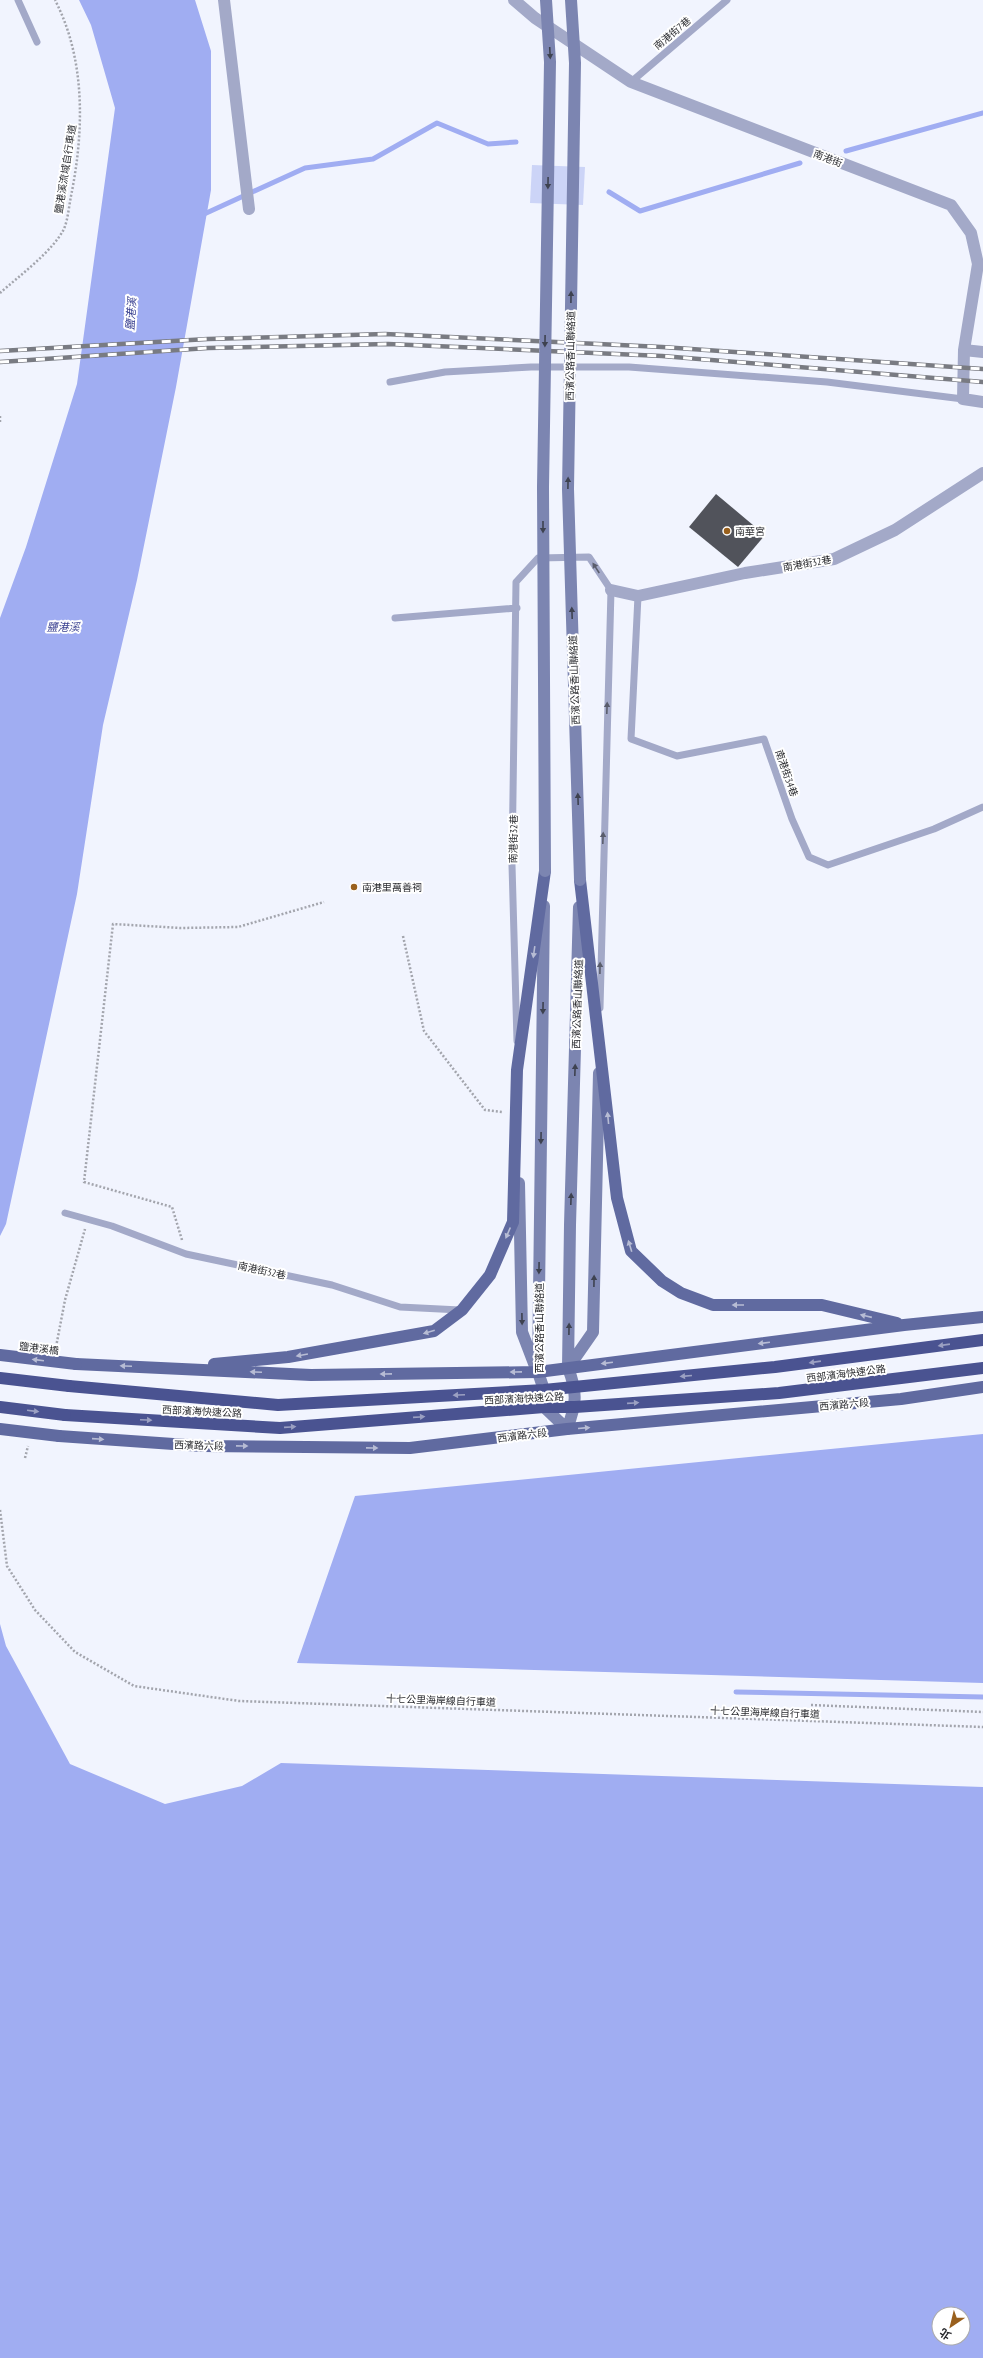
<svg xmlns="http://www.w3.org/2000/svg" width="983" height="2358" font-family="'PT Sans Narrow','Noto Sans TC',sans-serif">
  <rect width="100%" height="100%" fill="#f1f4fe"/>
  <path fill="#ccd4f7" d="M532 165 585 167 583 205 530 203Z"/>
  <path fill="#a0adf2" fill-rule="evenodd" d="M79 0H195L211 51V190L176 387 137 580 103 725 77 894 6 1224 0 1236V618L26 547 77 384 115 108 91 25Z
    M983 1434V1683L297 1663 355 1496Z
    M0 1624 6 1646 70 1764 165 1804 242 1786 281 1763 983 1787V2358H0ZM939 2314H963V2338H939Z"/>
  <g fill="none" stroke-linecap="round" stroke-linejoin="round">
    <path stroke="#a0adf2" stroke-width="5" d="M846 151 983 113
      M609 192 640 211 800 163
      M202 215 305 168 373 159 437 123 488 144 516 142
      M736 1692 983 1697"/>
  </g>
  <path fill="#51535b" d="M716 494 765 535 738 567 689 527Z"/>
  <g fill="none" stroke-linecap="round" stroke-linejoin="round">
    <path stroke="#a3a5ad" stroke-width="2.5" stroke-dasharray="2 2" stroke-linecap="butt" d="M0 293C19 276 52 252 64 229 68 219 69 206 71 196 84 132 86 60 55 0
      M0 416V423
      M403 936 424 1031 485 1110 502 1112
      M182 1240 172 1207 84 1182 113 924 181 928 238 927 324 902
      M56 1347 65 1300 85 1229
      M25 1458 28 1446
      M0 1510 7 1566 35 1610 75 1652 134 1686 239 1701 983 1727
      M811 1705 983 1712"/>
    <path stroke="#a3a9c8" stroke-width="7" d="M18 0 37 42
      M631 82 727 0
      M390 382 445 372 531 367H629L827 382 963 399
      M638 596 631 739 677 756 764 739 792 819 809 857 828 865 934 829 983 807
      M395 618 517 608
      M517 1041 512 865 516 582 538 558 589 557 611 590 600 1008
      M65 1213 112 1226 186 1254 332 1285 400 1307 460 1310"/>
    <path stroke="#a3a9c8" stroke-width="12" d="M224 0 249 209
      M514 0 535 18 631 82 951 205 971 233 978 264 964 350 963 399 983 402
      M964 350 983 352
      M611 590 638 596 745 573 834 559 895 530 983 473"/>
    <path stroke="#7c85b1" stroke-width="12" d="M544 906 538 1372 544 1390V1407L567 1429C576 1405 578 1393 568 1368L570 1225 579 907
      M519 1183 522 1332 535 1366
      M568 1368 593 1332 599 1073"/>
    <path stroke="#606aa0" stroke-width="12" d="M580 880 617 1198 631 1251 662 1281 681 1293 713 1305H822L897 1323
      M76 1364 311 1375 538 1372 904 1325 983 1317
      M214 1364 288 1357 434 1331 462 1310 490 1275 513 1222 517 1070 545 871
      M59 1436 202 1446 410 1448 567 1429 901 1399 983 1387"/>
    <path stroke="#4a5391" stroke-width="12" d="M69 1386 278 1405 544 1390 775 1367 983 1340
      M65 1415 280 1428 544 1407H575L779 1393 983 1368"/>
    <defs>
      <path id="rail" d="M0 351 208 339 385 334 662 347 983 369
        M0 362 208 348 388 344 662 356 983 382"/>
    </defs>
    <use href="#rail" stroke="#797b82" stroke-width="4.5"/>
    <use href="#rail" stroke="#fff" stroke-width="3" stroke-dasharray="9" stroke-linecap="butt"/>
    <path stroke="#7c85b1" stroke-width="12" d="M571 0 575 63 568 489 580 880
      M545 871 543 487 550 62 546 0"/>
    <path stroke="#606aa0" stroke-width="12" d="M0 1355 76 1364
      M0 1429 59 1436"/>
    <path stroke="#4a5391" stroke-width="12" d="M0 1378 69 1386
      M0 1407 65 1415"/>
  </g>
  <defs><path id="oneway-solid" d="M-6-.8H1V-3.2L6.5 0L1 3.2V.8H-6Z"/></defs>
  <g fill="#3e4250">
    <use href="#oneway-solid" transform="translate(550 53) rotate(87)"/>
    <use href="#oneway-solid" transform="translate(548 183) rotate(91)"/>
    <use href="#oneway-solid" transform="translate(571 297) rotate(-89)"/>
    <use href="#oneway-solid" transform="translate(545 341) rotate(91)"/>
    <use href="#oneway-solid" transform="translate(568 483) rotate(-89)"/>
    <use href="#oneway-solid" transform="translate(543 527) rotate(90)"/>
    <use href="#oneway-solid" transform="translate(572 613) rotate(-92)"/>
    <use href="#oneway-solid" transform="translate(578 799) rotate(-92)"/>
    <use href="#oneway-solid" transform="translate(543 1008) rotate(91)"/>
    <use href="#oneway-solid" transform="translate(575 1070) rotate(-88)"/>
    <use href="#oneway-solid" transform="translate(541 1138) rotate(91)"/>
    <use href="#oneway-solid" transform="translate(571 1199) rotate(-88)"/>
    <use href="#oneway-solid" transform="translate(539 1268) rotate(91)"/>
    <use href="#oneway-solid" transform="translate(594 1281) rotate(-89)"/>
    <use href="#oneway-solid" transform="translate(522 1319) rotate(89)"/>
    <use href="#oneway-solid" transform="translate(569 1329) rotate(-89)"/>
  </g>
  <g fill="#5a5d6c">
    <use href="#oneway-solid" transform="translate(596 568) rotate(-123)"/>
    <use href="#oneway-solid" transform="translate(607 708) rotate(-88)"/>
    <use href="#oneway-solid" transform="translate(603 838) rotate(-88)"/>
    <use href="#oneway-solid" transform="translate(600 968) rotate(-89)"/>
  </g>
  <g fill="#b7bcd4">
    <use href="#oneway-solid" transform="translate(534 952) rotate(98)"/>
    <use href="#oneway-solid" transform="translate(608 1118) rotate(-96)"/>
    <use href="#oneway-solid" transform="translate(508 1233) rotate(113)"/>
    <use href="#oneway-solid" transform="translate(630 1246) rotate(-107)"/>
    <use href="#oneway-solid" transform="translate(738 1305) rotate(-180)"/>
    <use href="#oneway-solid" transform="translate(866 1316) rotate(-167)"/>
    <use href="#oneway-solid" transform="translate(429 1332) rotate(164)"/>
    <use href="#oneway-solid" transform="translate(764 1343) rotate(173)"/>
    <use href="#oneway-solid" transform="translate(302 1355) rotate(170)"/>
    <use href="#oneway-solid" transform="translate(38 1360) rotate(-173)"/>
    <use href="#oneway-solid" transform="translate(607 1363) rotate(173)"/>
    <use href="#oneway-solid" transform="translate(126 1366) rotate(-178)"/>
    <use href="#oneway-solid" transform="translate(256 1372) rotate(-177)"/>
    <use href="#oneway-solid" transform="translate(516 1372) rotate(179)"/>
    <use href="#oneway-solid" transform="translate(386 1374) rotate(179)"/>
    <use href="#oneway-solid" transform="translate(584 1428) rotate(-5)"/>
    <use href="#oneway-solid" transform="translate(98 1439) rotate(4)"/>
    <use href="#oneway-solid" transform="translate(242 1446) rotate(1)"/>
    <use href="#oneway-solid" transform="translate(372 1448) rotate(1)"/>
  </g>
  <g fill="#9ba0c2">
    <use href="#oneway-solid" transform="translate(944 1345) rotate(172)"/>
    <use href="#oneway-solid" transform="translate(815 1362) rotate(172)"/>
    <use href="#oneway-solid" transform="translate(686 1376) rotate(175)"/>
    <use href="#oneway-solid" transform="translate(459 1395) rotate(177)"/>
    <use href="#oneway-solid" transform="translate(633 1403) rotate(-4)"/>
    <use href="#oneway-solid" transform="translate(33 1411) rotate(7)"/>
    <use href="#oneway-solid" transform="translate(419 1417) rotate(-4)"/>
    <use href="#oneway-solid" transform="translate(146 1420) rotate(3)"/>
    <use href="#oneway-solid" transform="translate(290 1427) rotate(-4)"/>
  </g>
  <g fill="#99601d" stroke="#fff" stroke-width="1.5">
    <circle cx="727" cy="531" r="4"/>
    <circle cx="354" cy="887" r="4"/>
  </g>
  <g text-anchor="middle" stroke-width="4" stroke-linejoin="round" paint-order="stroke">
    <g font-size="10" fill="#2a2b2f" stroke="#fff">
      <text transform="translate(672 33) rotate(-40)" y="4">南港街7巷</text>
      <text transform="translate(828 158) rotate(21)" y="4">南港街</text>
      <text transform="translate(65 169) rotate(-81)" y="4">鹽港溪流域自行車道</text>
      <text transform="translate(570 356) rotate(-89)" y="4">西濱公路香山聯絡道</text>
      <text transform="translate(807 563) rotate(-10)" y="4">南港街32巷</text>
      <text transform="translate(574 680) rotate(-92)" y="4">西濱公路香山聯絡道</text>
      <text transform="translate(787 773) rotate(71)" y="4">南港街34巷</text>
      <text transform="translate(513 839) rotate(-89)" y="4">南港街32巷</text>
      <text transform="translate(577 1004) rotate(-88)" y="4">西濱公路香山聯絡道</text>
      <text transform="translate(262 1270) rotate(12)" y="4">南港街32巷</text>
      <text transform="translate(539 1328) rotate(-90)" y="4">西濱公路香山聯絡道</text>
      <text transform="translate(39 1348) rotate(7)" y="4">鹽港溪橋</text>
      <text transform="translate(846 1373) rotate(-7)" y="4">西部濱海快速公路</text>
      <text transform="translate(524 1398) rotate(-3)" y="4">西部濱海快速公路</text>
      <text transform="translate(844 1404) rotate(-5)" y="4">西濱路六段</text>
      <text transform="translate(202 1411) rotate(3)" y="4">西部濱海快速公路</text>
      <text transform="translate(522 1435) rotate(-7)" y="4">西濱路六段</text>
      <text transform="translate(199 1445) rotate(2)" y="4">西濱路六段</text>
      <text transform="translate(441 1700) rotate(2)" y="4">十七公里海岸線自行車道</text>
      <text transform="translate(765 1712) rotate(2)" y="4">十七公里海岸線自行車道</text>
    </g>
    <g font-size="10" fill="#2a2b2f" stroke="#fff" text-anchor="start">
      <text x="735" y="535">南華宮</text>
      <text x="362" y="891">南港里萬善祠</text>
    </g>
    <g font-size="11" font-style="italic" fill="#394090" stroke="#fff">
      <text transform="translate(131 314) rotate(-86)" y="4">鹽港溪</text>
      <text x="63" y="631">鹽港溪</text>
    </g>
  </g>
  <g transform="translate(951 2326) rotate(215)"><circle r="19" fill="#ffffff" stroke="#aaaaac"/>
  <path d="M0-3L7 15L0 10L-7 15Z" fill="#99601d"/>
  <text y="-6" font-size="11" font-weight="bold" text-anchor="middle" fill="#2a2b2f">北</text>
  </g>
</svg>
